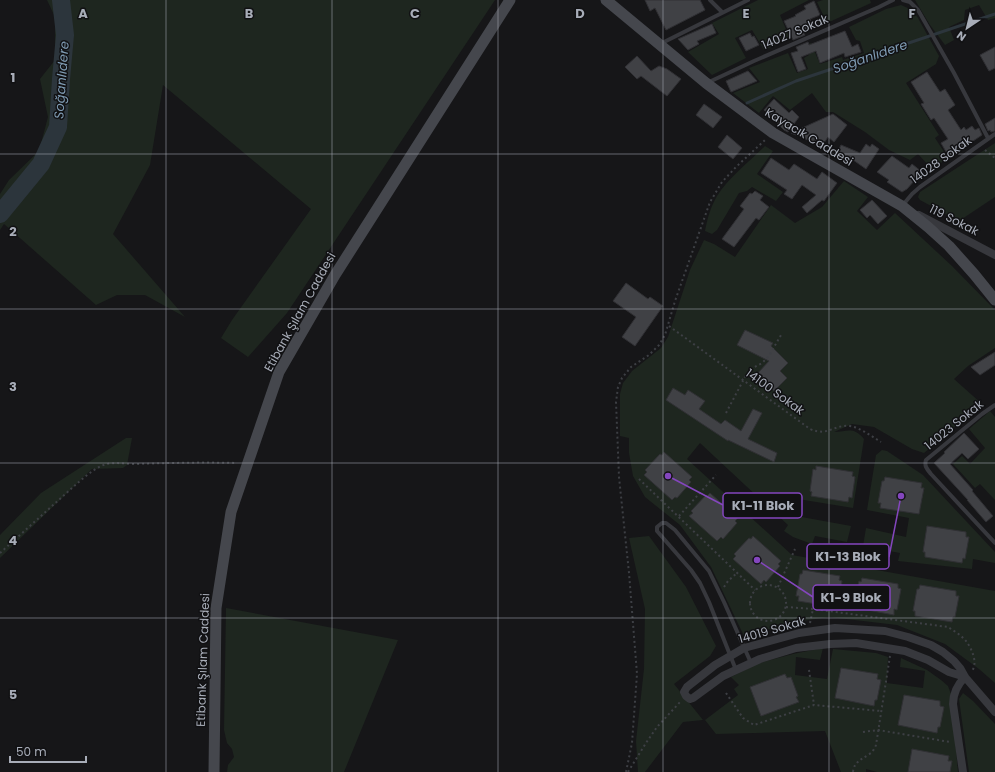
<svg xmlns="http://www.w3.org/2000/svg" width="995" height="772" font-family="Poppins,sans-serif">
  <rect width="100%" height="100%" fill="#161618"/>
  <path fill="#1e261f" d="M47 0H495L287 313 248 357 221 338 232 320 311 209 163 85 150 165 113 234 185 317 145 295H117L96 305 4 224 0 230V194L9 180 39 151 48 117 40 79 55 60V17Z
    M758 0H809L780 15 790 39 764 50 752 30 735 38 746 58 712 75 688 52 719 34 712 23Z
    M823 0H870L871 3 827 23 817 2Z
    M915 0H995V18L988 20 979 5 965 10 964 20 949 27 954 40 945 45 930 25Z
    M901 5 912 10 918 18 939 56 936 64 906 83 939 135 935 138 948 158 932 169 918 154 910 160 889 150 865 132 833 112H826L812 93 790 110 773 96 759 113 733 93 760 82 749 68 788 53 797 73 808 69 804 58 809 55 805 45 811 43 820 64 842 57 843 60 864 53 860 41 856 40 849 27 886 9Z
    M995 143V197L959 221 920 200 918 197 920 192Z
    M765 146 773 151 757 174 783 192 776 201 752 187 747 191 739 193 717 230 712 234 705 231C707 219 711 206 717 196 728 178 750 161 765 146Z
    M844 181 868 197 857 211 877 230 895 213 952 266 995 310V348L968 366 954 379 982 404 924 453 912 449 874 427 852 424 834 432C847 432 853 426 864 439L853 508 798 499 796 516 851 526 847 542 815 536 812 544 793 537 784 531 788 525 700 443 687 459 792 555 995 591V683L979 669 945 644 897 625 829 617 795 622 744 636 711 567 680 525 645 497 633 476 629 453V438L620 436V394L623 383 632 371 661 348 668 337 690 270 704 240 714 244 735 257 771 205 795 223 822 207Z
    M990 411 995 417V500L980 484 975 488 953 464 962 456 970 464 985 448 969 429Z
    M126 438H132L127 465 123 468 92 469 0 558V535L41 493Z
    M882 450 887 451 923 475 995 552V563L973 559 972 569 898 561 900 553 863 546 866 528 906 537 909 518 867 510 876 455Z
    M649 536 686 587 716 646 710 656 674 684 703 720 683 722 645 772H638L636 741 644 669 645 609 629 538Z
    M226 608 398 640 344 772H227L228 765 234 757 232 749 227 743 224 730Z
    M823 648 820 660 796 657 795 675 827 679 833 649 876 653 888 657 887 683 923 688 925 671 900 667 901 658 927 670 941 680 948 686 951 694 958 772H877L866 769V772H841L825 731 716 734 705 720 738 695 734 689 739 685 731 677 759 663 793 654Z
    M963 693 973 701 995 724V772H969L959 699Z"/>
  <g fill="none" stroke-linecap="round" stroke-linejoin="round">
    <path stroke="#2c353c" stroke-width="3" d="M747 103 796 81 995 14"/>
    <path stroke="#2c353c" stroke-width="18" d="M0 214 41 164 58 127 61 79 65 35 61 0"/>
  </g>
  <path fill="#404145" stroke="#303034" d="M645 0H700L705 10 666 30 655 8 650 11Z
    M814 1 820 15 810 19 813 26 802 31 805 35 793 40 784 21 796 16 795 15 806 9 804 6Z
    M712 24 716 33 697 41 699 44 688 50 678 39Z
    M845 31 852 47 858 44 861 52 845 57 844 53 820 63 816 51 801 57 806 69 798 72 791 53 798 51 796 47 808 42 809 45Z
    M750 33 752 37 754 36 759 45 746 51 739 38Z
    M995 47V68L989 71 980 55Z
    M637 56 651 71 659 66 667 69 681 79 667 96 641 76 637 79 625 67Z
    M748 71 757 81 731 92 726 81Z
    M927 72 940 92 945 89 955 105 948 110 961 130 964 127 966 130 972 126 975 130 979 128 982 135 949 157 941 143 948 139 934 118 931 120 921 104 924 103 911 82Z
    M774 99 789 113 792 110 799 117 788 132 784 130 764 110Z
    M704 104 722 117 713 128 696 115Z
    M833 114 847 125 834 142 828 137 822 146 791 133Z
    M995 118V131L991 132 990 130 988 131 985 124Z
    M727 135 742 148 733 159 718 147Z
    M866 144 870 147 872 144 879 149 866 169 849 157 847 161 836 156 841 145 860 153Z
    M892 156 909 168 912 164 922 172 907 189 902 192 887 182 889 180 877 172Z
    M771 158 789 170 794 164 817 179 822 172 837 183 824 201 822 200 807 213 802 207 816 195 802 185 792 199 784 194 787 190 761 173Z
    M755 191 763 196 760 200 769 207 759 220 756 218 734 247 722 239 744 209 740 206 750 193 752 194Z
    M872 200 887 216 878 224 870 215 867 218 860 210Z
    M626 283 648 299 650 297 663 306 635 346 622 337 636 317 613 301Z
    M745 330 773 343 771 346 788 363 780 371 787 378 774 391 757 374 769 361 737 345Z
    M995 352V365L980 375 971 367Z
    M673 388 685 395 688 390 705 401 699 409 721 424 725 420 741 431 753 409 762 413 748 439 777 453 774 462 728 440V441L666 400Z
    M964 433 979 449 968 459 962 453 950 464 973 490 972 491 993 516 986 522 967 500H968L934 463 945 453 944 452Z
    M664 452 692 477 689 480 691 482 677 498 675 497 672 500 644 475 647 472 645 470 660 454 662 455Z
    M816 466 853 472 852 476 855 477 852 498 849 497 848 502 811 496 812 492 810 491 813 469 816 470Z
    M885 477 922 483 921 488H924L919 514 880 508 881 503H878L882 481H884Z
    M710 493 738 518 735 521 737 523 723 539 721 537 717 541 689 516 693 513 691 511 706 495 707 496Z
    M927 526 966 532V537H969L965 559 963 558 962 563 925 557V552H923Z
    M753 536 781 561 778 564 780 566 766 582 764 580 761 584 733 559 736 556 734 554 749 538 751 539Z
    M803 570 840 576 839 580 842 581 839 602H836L835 607 798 601 799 596H796L800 574H802Z
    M862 578 898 584V588L901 589 897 610 894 609V615L857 608V604L855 603 859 581 861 582Z
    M920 585 956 591V596H959L955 617H953L952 622 915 616V611H913L917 589H919Z
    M841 668 878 674 877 679 881 680 877 700H875L874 706 835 698Z
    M785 674 787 678 791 677 798 696 796 697 799 702 761 716 750 687Z
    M904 695 940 701V706L944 707 940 727H938L937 733 898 725Z
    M912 749 949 756 948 761H952L950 772H908Z"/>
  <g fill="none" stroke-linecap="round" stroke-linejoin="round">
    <path stroke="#3d3f44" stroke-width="2" stroke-dasharray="2 3" stroke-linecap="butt" d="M985 150 995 158
      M669 326 810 429C828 437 834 424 850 426 861 428 871 436 881 442
      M726 413 746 375 753 368 762 363 769 356 781 335
      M639 479 755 590
      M679 516 716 475
      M0 553 72 488C81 480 91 471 101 466 112 461 123 464 135 464 169 463 203 462 237 463
      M750 603a18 18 0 1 1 36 0a18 18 0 1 1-36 0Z
      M724 587 728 581 737 573
      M778 587 795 549
      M786 607 813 609 948 627C954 631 961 635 966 641 972 649 978 663 972 671
      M810 623 813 609
      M809 670 814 705
      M726 693 743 718 754 725 814 705 881 711
      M863 732 878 730 950 742
      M626 772 632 743 637 674 629 573 619 477 616 402 618 387 622 378 631 367 649 355 659 345 665 335 675 301 710 202 722 182 736 167 765 140
      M628 772 646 743 657 727 681 701
      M853 772C854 761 863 759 871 753 873 751 875 748 876 745L890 656"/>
    <path stroke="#37383d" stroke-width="4" d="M710 0 722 12
      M903 0 910 2 918 10 954 73 988 138
      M660 44 748 0
      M709 82 754 61 879 7 893 0
      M902 206 912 194 920 187 995 134
      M995 405 982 414 926 460C924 466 927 469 931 474L995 543
      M736 670 709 602 700 583 691 570 657 531V527L662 523H666L675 530 709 571 724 602 751 663"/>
    <path stroke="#37383d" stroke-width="8" d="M919 215 995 255
      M965 677 949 672 928 660 905 651 856 643 830 644 796 648 760 659 736 670 723 676 693 698 690 699 686 696 684 692 687 687 715 665 744 648 799 633 835 628 885 631 908 637 931 645 943 652 954 661 960 668 965 677 995 712
      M963 772 953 704C953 693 957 685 965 677"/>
    <path stroke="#45474d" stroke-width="11" d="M606 0 706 83 773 133 902 206 928 227 949 246 974 274 995 300
      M214 772 216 608 231 512 279 372 335 275 510 0"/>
  </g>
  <path fill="none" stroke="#a8adb8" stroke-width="1" stroke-opacity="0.55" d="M166 0V772M332 0V772M498 0V772M663 0V772M829 0V772M0 154H995M0 309H995M0 463H995M0 618H995"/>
  <g text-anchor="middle" stroke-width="3" stroke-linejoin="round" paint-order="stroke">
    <g font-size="12" fill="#a8adb8" stroke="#111113">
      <text transform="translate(795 32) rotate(-23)" y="4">14027 Sokak</text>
      <text transform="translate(809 137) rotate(31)" y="4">Kayacık Caddesi</text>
      <text transform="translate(941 160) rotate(-36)" y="4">14028 Sokak</text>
      <text transform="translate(954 220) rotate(27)" y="4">119 Sokak</text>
      <text transform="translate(300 312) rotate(-61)" y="4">Etibank Şılam Caddesi</text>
      <text transform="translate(775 392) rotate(36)" y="4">14100 Sokak</text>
      <text transform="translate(954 425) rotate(-39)" y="4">14023 Sokak</text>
      <text transform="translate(772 630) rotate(-16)" y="4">14019 Sokak</text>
      <text transform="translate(203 660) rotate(-88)" y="4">Etibank Şılam Caddesi</text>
    </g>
    <g font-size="13" font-style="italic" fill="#7f9bb3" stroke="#111113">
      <text transform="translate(870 56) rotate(-19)" y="5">Soğanlıdere</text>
      <text transform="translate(61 80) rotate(-86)" y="5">Soğanlıdere</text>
    </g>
  </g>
  <g font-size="13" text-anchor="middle" font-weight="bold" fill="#a8adb8" stroke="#111113" stroke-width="3" stroke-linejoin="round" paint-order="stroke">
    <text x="83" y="18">A</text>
    <text x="249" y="18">B</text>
    <text x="415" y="18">C</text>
    <text x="580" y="18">D</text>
    <text x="746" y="18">E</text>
    <text x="912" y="18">F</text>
    <text x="13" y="82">1</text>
    <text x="13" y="236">2</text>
    <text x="13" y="391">3</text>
    <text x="13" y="545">4</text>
    <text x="13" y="699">5</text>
  </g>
  <path fill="none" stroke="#8446be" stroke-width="1.5" d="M668 476L723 505M901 496L889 557M757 560L813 597"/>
  <g fill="#8446be" stroke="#111113" stroke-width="1.5">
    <circle cx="668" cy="476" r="4"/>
    <circle cx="901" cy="496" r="4"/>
    <circle cx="757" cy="560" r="4"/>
  </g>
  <g fill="#111113" stroke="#8446be" stroke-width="1.5">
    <rect x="723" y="493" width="79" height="25" rx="4"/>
    <rect x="807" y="544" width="82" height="25" rx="4"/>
    <rect x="813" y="585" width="77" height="25" rx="4"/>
  </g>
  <g font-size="13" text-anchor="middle" font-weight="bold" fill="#a8adb8">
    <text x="763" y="510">K1-11 Blok</text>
    <text x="848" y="561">K1-13 Blok</text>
    <text x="851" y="602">K1-9 Blok</text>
  </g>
  <g transform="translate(967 28) rotate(215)" stroke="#111113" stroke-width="3" paint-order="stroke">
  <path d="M0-3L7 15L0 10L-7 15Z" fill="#a8adb8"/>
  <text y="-6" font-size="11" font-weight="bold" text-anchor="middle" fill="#a8adb8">N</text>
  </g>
  <path d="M10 756v6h76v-6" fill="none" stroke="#a8adb8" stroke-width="2"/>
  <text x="16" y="756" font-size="12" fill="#a8adb8" stroke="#111113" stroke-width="3" paint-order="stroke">50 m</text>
</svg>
